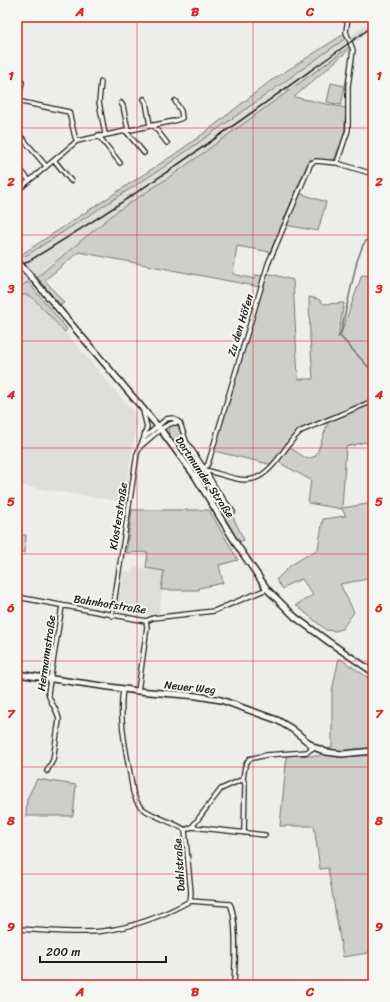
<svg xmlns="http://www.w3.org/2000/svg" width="390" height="1002" font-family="Sriracha,sans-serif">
  <rect width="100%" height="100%" fill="#edede9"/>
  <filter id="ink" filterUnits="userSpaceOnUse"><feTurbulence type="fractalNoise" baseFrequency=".025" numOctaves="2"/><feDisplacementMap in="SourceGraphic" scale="8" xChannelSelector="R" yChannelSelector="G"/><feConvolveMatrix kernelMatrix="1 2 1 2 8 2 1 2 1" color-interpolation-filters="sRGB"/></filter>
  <g filter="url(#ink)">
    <path fill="#ddddda" d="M373 19V30L174 174 116 212 37 277 17 288V259L20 257 21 258 29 254 67 230 167 165Z
      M17 295H27L33 298 65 332 135 414 137 419 124 502 17 485Z
      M134 567 164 571 159 613 136 615 116 611 118 594 121 591 123 571 133 572Z"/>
    <path fill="#cececb" stroke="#757574" d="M344 34 346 38 167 165 29 254 21 258 17 254V249L22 254 175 154 207 131 269 82Z
      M349 47 350 49 294 97 346 108 344 135 334 160H309L270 252 237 246 233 274 255 279 256 275 262 276 260 287 79 252 45 280 64 303 60 305 37 277 116 212 174 174Z
      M331 83 345 86 341 105 327 102Z
      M299 193 326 202 318 231 285 225Z
      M267 273 293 280 298 379H313L310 337 309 297 318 299 324 304 344 303 338 338 342 331 362 275 373 276V452L370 445 365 442 346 447 342 508 373 503V578L340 584 354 612 342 629 335 631 326 630 296 605 313 595 302 579 289 584 283 589 276 580 291 565 318 549 323 519 346 516 342 509 308 503 311 480 278 462 289 447 307 459 316 456 328 423 326 420 301 430 273 465 214 451Z
      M28 282 67 329 65 332 33 298 27 295H17V288Z
      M171 424H177L179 426 187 446 201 469 197 472 168 432 169 427Z
      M203 471 232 515 244 540 239 542 198 474Z
      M132 510H209L238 560 219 565 223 583 199 588V590H161L164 571 146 568 148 552 126 553Z
      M21 535H26L25 553 17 551V540L20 538Z
      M339 658 373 681V944L368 953 343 957 328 868 320 869 314 826H280L287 755 319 756 332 747V691Z
      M37 779 76 785 73 816H26L27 799Z"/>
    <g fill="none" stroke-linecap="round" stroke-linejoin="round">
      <path stroke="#6f6f6d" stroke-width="1.5" d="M373 233 363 245 357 261 340 336 373 372"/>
      <defs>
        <path id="street" d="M101 82 99 102 105 134
          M144 99 146 102 150 125
          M17 101 69 112 75 137 77 141
          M18 101 22 82
          M121 103 123 106 128 130
          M153 125 167 143
          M125 130 144 153
          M18 133 46 166
          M98 135 120 163
          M54 160 71 181
          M337 163 373 174
          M17 166 29 180
          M17 191 77 141 174 121 182 118 181 111 175 101
          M143 411 147 427 144 436
          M142 445C151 438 167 420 179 423
          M204 469 208 464 268 264 311 163 316 161 337 163 348 130V86L353 50 346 32 348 17
          M205 470 216 489 233 512
          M17 597 146 621 153 618 214 611 267 589
          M112 616 137 454 144 438 166 419 173 418 180 423 186 441 205 470C243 480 255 491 281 455 287 447 293 437 301 431L373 401
          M123 689C118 723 128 758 133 792 135 797 136 802 140 806 147 815 174 822 185 830L191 893 190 901
          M138 691 147 627 146 621
          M47 771 53 760 59 720C58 710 50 703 48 693L62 606
          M243 779 245 766 249 759 266 755 307 752 314 747
          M192 827 221 789 243 779 245 784 244 833
          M185 830 192 827 265 835
          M190 901 230 904C238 920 235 966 234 985
          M17 929C45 930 75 934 103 931 134 927 163 916 190 901"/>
        <path id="secondary" d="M33 279 161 430 195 476 237 545 267 589 295 617 329 642 373 672
          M17 674 138 691 197 696 221 700 277 720 292 729 314 747 326 752 342 754 373 751"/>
      </defs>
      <use href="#street" stroke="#1c1c1c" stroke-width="6"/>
      <use href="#secondary" stroke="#1c1c1c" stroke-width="8"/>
      <use href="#street" stroke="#f6f6f2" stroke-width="3.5"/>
      <use href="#secondary" stroke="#f6f6f2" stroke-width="5"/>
      <path stroke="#1c1c1c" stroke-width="1.5" d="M17 268C141 195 256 109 373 26"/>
      <defs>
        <path id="secondary-bridge" d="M17 261 33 279"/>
      </defs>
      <use href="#secondary-bridge" stroke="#1c1c1c" stroke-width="8" stroke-linecap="butt"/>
      <use href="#secondary-bridge" stroke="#f6f6f2" stroke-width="5"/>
    </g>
  </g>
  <path fill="none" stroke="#d62828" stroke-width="1" stroke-opacity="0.55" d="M137 17V985M253 17V985M17 128H373M17 235H373M17 341H373M17 448H373M17 554H373M17 661H373M17 767H373M17 874H373"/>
  <g text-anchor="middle" stroke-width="4" stroke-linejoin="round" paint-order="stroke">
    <g font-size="11" fill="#1c1c1c" stroke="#f6f6f2">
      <text transform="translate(240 325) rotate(-73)" y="4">Zu den Höfen</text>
      <text transform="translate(205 477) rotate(56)" y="4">Dortmunder Straße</text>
      <text transform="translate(118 516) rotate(-81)" y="4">Klosterstraße</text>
      <text transform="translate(110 604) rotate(9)" y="4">Bahnhofstraße</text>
      <text transform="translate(46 653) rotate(-82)" y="4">Hermannstraße</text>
      <text transform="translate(190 687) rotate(6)" y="4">Neuer Weg</text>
      <text transform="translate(179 865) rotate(-94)" y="4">Dahlstraße</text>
    </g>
  </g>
  <rect width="390" height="1002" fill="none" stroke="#f6f6f2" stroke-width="44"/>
  <path d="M40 956v6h126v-6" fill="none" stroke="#1c1c1c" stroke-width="2"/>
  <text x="46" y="956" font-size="12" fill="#1c1c1c" stroke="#f6f6f2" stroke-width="3" paint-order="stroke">200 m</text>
  <rect x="22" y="22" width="346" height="958" fill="none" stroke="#d62828" stroke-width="1.5"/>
  <g font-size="13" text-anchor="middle" font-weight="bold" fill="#d62828">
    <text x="80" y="16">A</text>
    <text x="195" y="16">B</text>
    <text x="310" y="16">C</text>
    <text x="11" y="80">1</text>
    <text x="379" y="80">1</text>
    <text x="11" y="186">2</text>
    <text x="379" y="186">2</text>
    <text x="11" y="293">3</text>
    <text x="379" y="293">3</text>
    <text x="11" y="399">4</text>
    <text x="379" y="399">4</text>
    <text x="11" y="506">5</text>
    <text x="379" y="506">5</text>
    <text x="11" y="612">6</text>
    <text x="379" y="612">6</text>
    <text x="11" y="718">7</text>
    <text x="379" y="718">7</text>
    <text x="11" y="825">8</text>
    <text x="379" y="825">8</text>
    <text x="11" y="931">9</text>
    <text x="379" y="931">9</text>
    <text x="80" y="996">A</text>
    <text x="195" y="996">B</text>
    <text x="310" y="996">C</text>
  </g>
</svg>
